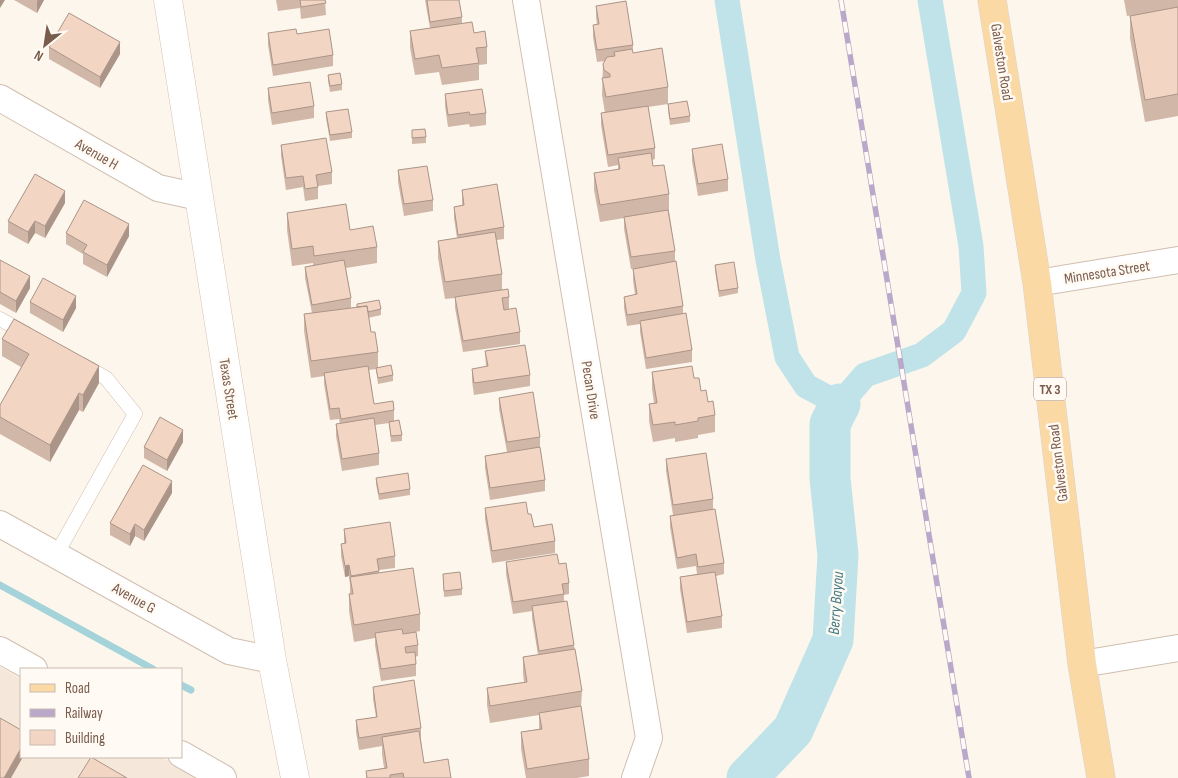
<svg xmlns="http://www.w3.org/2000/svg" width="1178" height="778" font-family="'Sofia Sans Condensed',sans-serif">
  <rect width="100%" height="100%" fill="#fdf6ec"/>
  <path fill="#f5e8da" d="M0 667 21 679V757H161L199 778H0Z"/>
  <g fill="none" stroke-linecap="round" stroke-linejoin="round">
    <path stroke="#a5d3da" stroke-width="7" d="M0 585 153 669
      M181 685 191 690"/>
    <path stroke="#bfe3e8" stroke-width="25" d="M727 0 768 260 787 357 806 386 840 404 865 375 922 355 954 331 974 293 971 246 930 0"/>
    <path stroke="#bfe3e8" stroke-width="41" d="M747 778 793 730 833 640 838 555 830 478V424L840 404"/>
    <defs>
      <path id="lane" d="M0 319 27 334
        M56 555 135 414 106 378 83 365"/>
      <path id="street" d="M526 0 649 738 635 778
        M0 98 158 188 199 197
        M1037 283 1178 260
        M0 524 229 651 272 660
        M0 650 34 669
        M1082 664 1178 648
        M181 754 223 778"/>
      <path id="secondary" d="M168 0 272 660 295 778"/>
      <path id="primary" d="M992 0 1037 283 1082 664 1101 778"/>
    </defs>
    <use href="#lane" stroke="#d1beb0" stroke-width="15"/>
    <use href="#street" stroke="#d1beb0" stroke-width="28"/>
    <use href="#secondary" stroke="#d6c0b0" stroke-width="29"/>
    <use href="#primary" stroke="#dad1cd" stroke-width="29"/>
    <use href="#lane" stroke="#fff" stroke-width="14"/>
    <use href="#street" stroke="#fff" stroke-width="26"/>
    <use href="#secondary" stroke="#fff" stroke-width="28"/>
    <use href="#primary" stroke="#fbd9a5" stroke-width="28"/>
    <defs>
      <path id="rail" d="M841 0 969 778"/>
    </defs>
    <use href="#rail" stroke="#b9a8c9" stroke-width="5.5"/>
    <use href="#rail" stroke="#fffaf3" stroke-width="4" stroke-dasharray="11" stroke-linecap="butt"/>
  </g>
  <path fill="#d1b7a8" d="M14 0H44L37 13Z
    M276 0H325L326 15 301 19 300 8 278 11Z
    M425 0H459L462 17V23L474 33 487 47V64L479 65V80L442 85 439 72 415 75 410 48V31L430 28Z
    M1124 0H1178V116L1145 122 1130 38V16L1137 15 1127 16Z
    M596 6 633 45V53L668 87V104L648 107 655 148V159L652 160 653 166 669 194V211L675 251V262L683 306V314L692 350V362L646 369 640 332V324L627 326 624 308V297L635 295 633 280V269H631L624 229V218L600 222 594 190V173L618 170V165L608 167 601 125V113H605L602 95 603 64 605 61 597 62 593 37V25H597L596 17Z
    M268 33 297 34 333 55V66L273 76 268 45Z
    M49 47 120 54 100 88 49 59Z
    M328 75 342 84V90L330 92 328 81Z
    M268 88 314 106V118L272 125 268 100Z
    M445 94 486 113V125L470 127 469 124 448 127 445 106Z
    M668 104 690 116V122L670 125 668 110Z
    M326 112 352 132V138L330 141 326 118Z
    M412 130 426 137V143L412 144Z
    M281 145 332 172V184L318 186V199L305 201 303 187 286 190 281 156Z
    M692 149 728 179V191L698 196 692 161Z
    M398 170 433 200V211L404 216 398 182Z
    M462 190 504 227V239L497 240 502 274V289L509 297V309L520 332V344L463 352 455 308V298L445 299 438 258V241L457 238 454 218V207L462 205Z
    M65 203 45 238 35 233 28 244 8 233V221Z
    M287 213 350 230 377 247V263L346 268 351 298V308L357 307V304L381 309V315L368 318 371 332 378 352V367L393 375V381L378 384 376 369 369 370 374 404 394 410V421L402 435V441L391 442 389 423 375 425 379 453V465L342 471 336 436V424H340L339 419 330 420 324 384V376L311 378 304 331V314L312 313 305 278V267L313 265V263L292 266 287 230Z
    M66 233 129 236 107 277 83 264V254L66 244Z
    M0 260 30 288 16 313 0 304Z
    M715 265 738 288V293L719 297 715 271Z
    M30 302 76 308 63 332 30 313Z
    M2 339 99 383 83 412 79 410 50 462 0 434V405L21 367 2 356Z
    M485 351 530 375V386L474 395 472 381V369L486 367Z
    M652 372 694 378 715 415V432L698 435V438L675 442V438L653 442 649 421V404L654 403 652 389Z
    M499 398 540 437V448L545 480V491L490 500 485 468V456L507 452 499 409Z
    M183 442 167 471 144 458V447Z
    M666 459 713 499V509L724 563V574L716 576 722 616V628L687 633 680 589V577L697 574 696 566 677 569 670 527V516L673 515 666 471Z
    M376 478 410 489V495L379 500 376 484Z
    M172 493 144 541 135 536 130 546 110 535V523Z
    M485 508 528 514 534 527 555 541V553L492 563 485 519Z
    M344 529 395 556V568L379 570V573L420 614V631L416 632 418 645V656L415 657 416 664V676L381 681 375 645V638L354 642 349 611V594H350V585L349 576 345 577 341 556V544L344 543Z
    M506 562 559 564 569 583V594L564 595V601L574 645 582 691 581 708 589 759V776L577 778H526L521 749V732L539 729V715L490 723 487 705V688L524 682 523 674V657L538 655 532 618V611L513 614 506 574Z
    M443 574 462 589V595L444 597Z
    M373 687 421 728V740L424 763 451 778H366V771L384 768 382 754V746L359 750 356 732V720L376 717 373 699Z"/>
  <path fill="#aa9588" d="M0 0H5L0 8Z
    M38 0H44L37 13V1Z
    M120 42V54L100 88V77Z
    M65 191V203L45 238V226Z
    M35 221V233L28 244V232Z
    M129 224V236L107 277V265Z
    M30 276V288L16 313V301Z
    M76 296V308L63 332V320Z
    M99 366V383L83 412V395Z
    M79 393V410L50 462V445Z
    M183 430V442L167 471V460Z
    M172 481V493L144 541V530Z
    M135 524V536L130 546V534Z
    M349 565V576L345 577V566Z
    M21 748V757H23L11 778H4Z"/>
  <path fill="#f3d5c3" stroke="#aa9588" d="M300 0H325L326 3 301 7Z
    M427 0H459L462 17 430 22Z
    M626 1 633 45 597 50 593 25 599 24 596 6Z
    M1178 7V94L1145 100 1130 16Z
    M69 13 120 42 100 77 49 47Z
    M472 22 474 33 485 31 487 47 476 48 479 63 442 68 439 55 415 59 410 31Z
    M296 29 297 34 329 29 333 55 273 65 268 33Z
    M662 48 668 87 606 97 602 78 610 77V74L604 70 603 64 607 57 615 56 614 52 632 49 633 53Z
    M340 73 342 84 330 86 328 75Z
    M310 82 314 106 272 113 268 88Z
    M482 89 486 113 470 115 469 112 448 115 445 94Z
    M687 101 690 116 670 119 668 104Z
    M648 106 655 148 608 155 601 113Z
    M348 109 352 132 330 135 326 112Z
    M425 129 426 137 412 138V130Z
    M326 138 332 172 316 175 318 187 305 189 303 176 286 178 281 145Z
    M722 144 728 179 698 184 692 149Z
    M651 153 653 166 664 165 669 194 600 205 594 173 620 169 618 158Z
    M427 166 433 200 404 204 398 170Z
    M35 174 65 191 45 226 35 221 28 232 8 221Z
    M497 184 504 227 458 235 454 207 464 205 462 190Z
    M84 200 129 224 107 265 83 252 87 245 66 233Z
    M346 204 350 230 373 226 377 247 314 256 313 246 292 249 287 213Z
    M668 210 675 251 631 257 624 217Z
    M495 232 502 274 445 282 438 241Z
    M0 260 30 276 16 301 0 292Z
    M344 260 351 298 312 305 305 267Z
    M676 261 683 306 627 315 624 297 637 294 633 269Z
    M734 262 738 288 719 291 715 265Z
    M43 278 76 296 63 320 30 302Z
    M508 289 509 297 502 298 504 310 516 308 520 332 463 341 455 297Z
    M379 300 381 309 368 312 367 306 357 307V304Z
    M367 306 371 332H375L378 352 311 361 304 314Z
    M686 313 692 350 646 358 640 321Z
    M14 319 99 366 83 395 79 393 50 445 0 417V405L29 354 2 339Z
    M525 345 530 375 474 383 472 369 488 366 485 351Z
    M391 365 393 375 378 378 376 368Z
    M368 366 374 404 393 401 394 410 341 419 339 408 330 409 324 373Z
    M692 366 694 378H699L701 391 706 390 708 402 713 401 715 415 698 418V421L675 425V422L653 425 649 404 657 403 652 372Z
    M533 392 540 437 507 442 499 398Z
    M160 417 183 430 167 460 144 447Z
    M374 418 379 453 342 459 336 424Z
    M399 420 402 435 391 436 389 422Z
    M540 447 545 480 490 488 485 456Z
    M706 453 713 499 673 505 666 459Z
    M143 465 172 481 144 530 135 524 130 534 110 523Z
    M408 473 410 489 379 494 376 478Z
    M526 502 528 514H531L534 527 552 524 555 541 492 551 485 508Z
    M715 509 724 563 698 567 696 554 677 558 670 516Z
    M390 522 395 556 377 559 379 571 351 576 349 565 345 566 341 544 346 543 344 529Z
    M557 554 559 564 566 563 569 583 562 584 564 594 513 602 506 562Z
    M413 568 420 614 354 625 349 594H353L350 577Z
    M460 572 462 589 444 591 443 574Z
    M715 572 722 616 687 622 680 577Z
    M567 601 574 645 539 651 532 606Z
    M402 629 403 634 416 632 418 645 405 647 406 653 415 652 416 664 381 669 375 633Z
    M575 649 582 691 490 706 487 688 527 682 523 657Z
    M414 680 421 728 359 738 356 720 377 717 373 687Z
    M581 706 589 759 527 769 521 732 542 729 539 713Z
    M0 718 21 730V748L4 778H0Z
    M419 731 424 763 448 759 451 778H404L403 773 390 775V778H367L366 771 387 768 382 737Z
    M91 757 127 778H78Z"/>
  <g text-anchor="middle" stroke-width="5" stroke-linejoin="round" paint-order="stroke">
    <rect fill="#fffaf3" stroke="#a28b7f" stroke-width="1" x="1034" y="377.5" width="32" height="23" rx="4"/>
    <g font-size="14" font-weight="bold" fill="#7a5c4d">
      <text x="1050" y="394">TX 3</text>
    </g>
    <g font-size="15" fill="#7a5c4d" stroke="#fffaf3">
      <text transform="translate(1002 62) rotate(81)" y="5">Galveston Road</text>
      <text transform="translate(97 154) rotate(30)" y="5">Avenue H</text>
      <text transform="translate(1107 272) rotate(-9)" y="5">Minnesota Street</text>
      <text transform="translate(229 389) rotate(81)" y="5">Texas Street</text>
      <text transform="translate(591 390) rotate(81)" y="5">Pecan Drive</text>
      <text transform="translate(1058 463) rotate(-97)" y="5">Galveston Road</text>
      <text transform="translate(134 598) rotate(29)" y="5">Avenue G</text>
    </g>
    <g font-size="16" font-style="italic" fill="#437c86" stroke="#fffaf3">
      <text transform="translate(835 603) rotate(-86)" y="6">Berry Bayou</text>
    </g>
  </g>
  <rect x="20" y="668" width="162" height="90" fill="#fffaf3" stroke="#cabbb1"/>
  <rect x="30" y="684" width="25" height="8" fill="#fbd9a5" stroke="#cabbb1"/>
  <text x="65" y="693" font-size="15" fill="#7a5c4d">Road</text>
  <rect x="30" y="709" width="25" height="8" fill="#b9a8c9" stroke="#cabbb1"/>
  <text x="65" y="718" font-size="15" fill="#7a5c4d">Railway</text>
  <rect x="30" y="730" width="25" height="15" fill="#f3d5c3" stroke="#cabbb1"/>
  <text x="65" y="743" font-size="15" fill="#7a5c4d">Building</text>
  <g transform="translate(45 45) rotate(210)" stroke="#fffaf3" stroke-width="4" paint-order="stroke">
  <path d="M0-4L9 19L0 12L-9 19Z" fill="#7a5c4d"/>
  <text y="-8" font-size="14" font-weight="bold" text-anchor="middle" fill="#7a5c4d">N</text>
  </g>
</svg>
